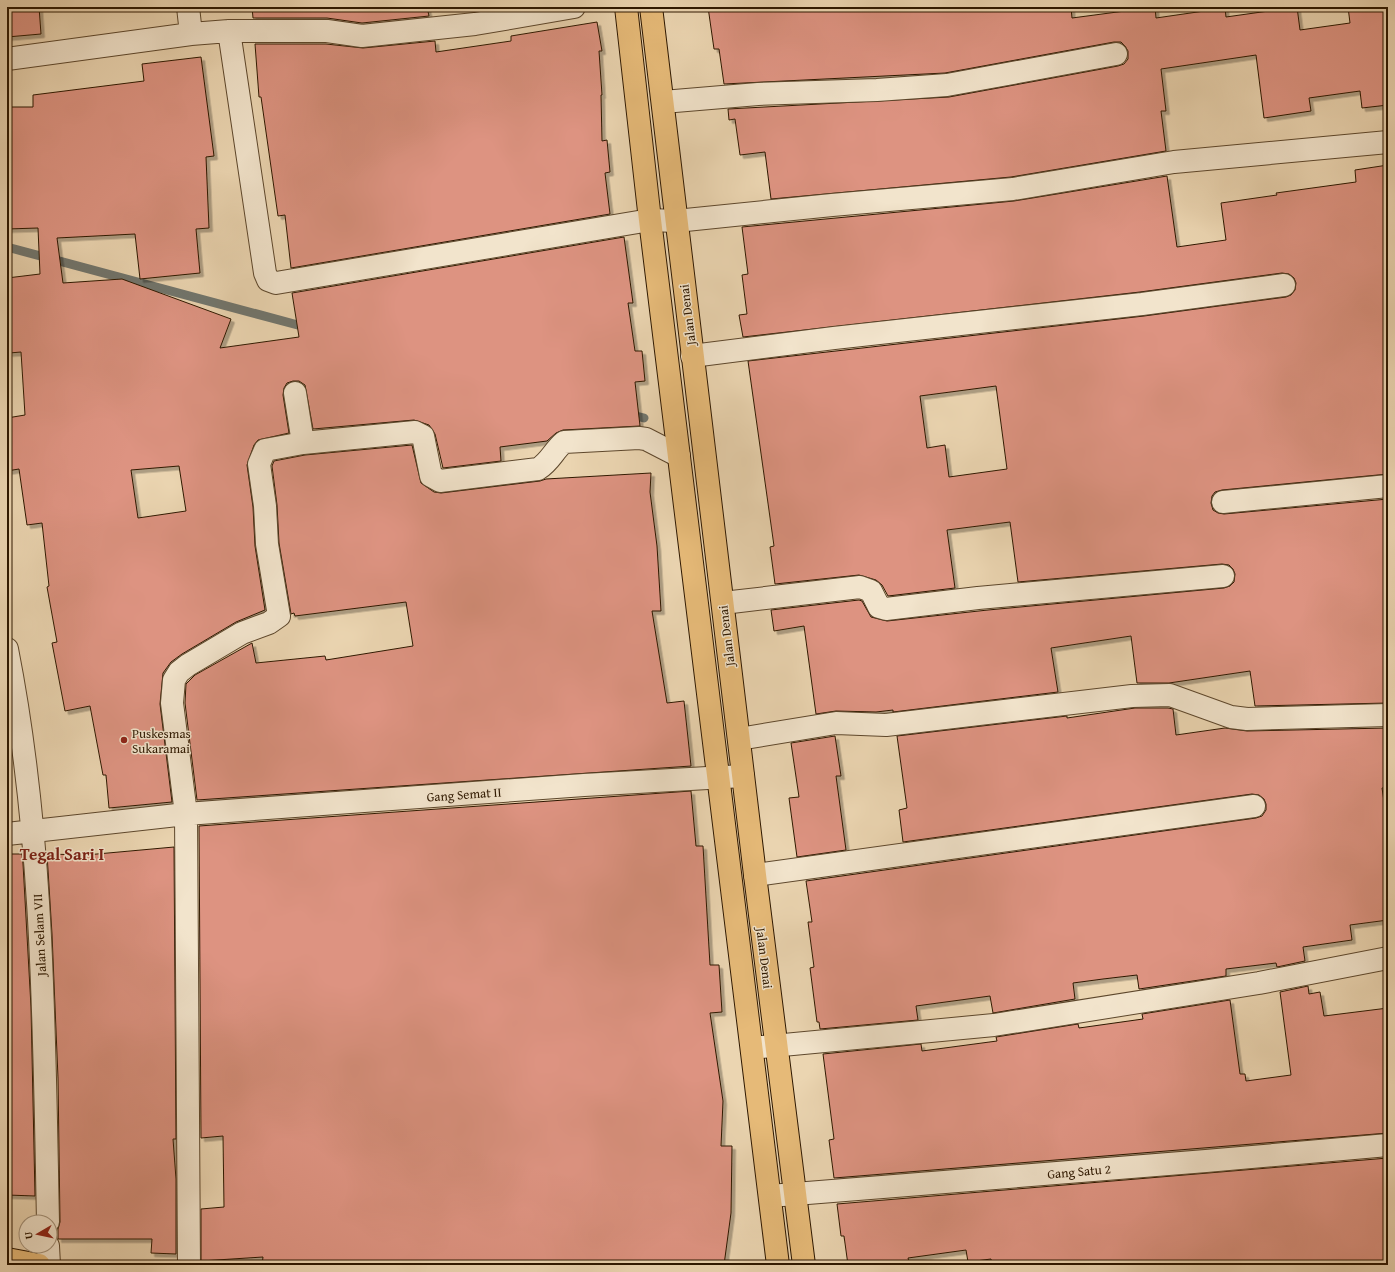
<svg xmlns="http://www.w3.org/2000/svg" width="1395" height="1272" font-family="'Gentium Book Plus',serif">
  <defs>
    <filter id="shadow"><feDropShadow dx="3.5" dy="3.5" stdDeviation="0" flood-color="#0004"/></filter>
  </defs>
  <rect width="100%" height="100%" fill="#ebd5b1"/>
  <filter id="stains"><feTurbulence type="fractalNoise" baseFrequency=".005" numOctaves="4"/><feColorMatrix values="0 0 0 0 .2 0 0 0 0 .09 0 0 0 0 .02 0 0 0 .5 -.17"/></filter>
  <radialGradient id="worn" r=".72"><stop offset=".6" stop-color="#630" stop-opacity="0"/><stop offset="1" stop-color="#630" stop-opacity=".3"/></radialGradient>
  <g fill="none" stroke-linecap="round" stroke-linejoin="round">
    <path stroke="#71766e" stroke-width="9" d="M7 247 309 328
      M628 414 644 418"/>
  </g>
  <path fill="#dd9381" stroke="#2e1800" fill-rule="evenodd" filter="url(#shadow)" d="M7 7H39L41 34 7 37Z
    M252 7H427L429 16 362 23 327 18H253Z
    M708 7H1071L1072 18 1155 7 1156 18 1225 8 1226 17 1297 7 1300 30 1350 23 1348 7H1388V105L1362 108 1360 91 1309 98 1311 111 1264 118 1256 55 1161 69 1166 111H1161L1166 151 1011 177 771 199 765 152 740 155 735 119 729 120 728 109 949 97 1118 66 1124 64 1128 59V51L1125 46 1121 42H1114L945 73 724 84 719 49H714Z
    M597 22 602 51H599L602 95H601L602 141 607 140 610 172 605 173 610 214 291 268 285 215 278 216 261 97H259L255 44H326L363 48 435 41 436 52 511 41V36Z
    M201 57 214 156 206 157 209 228 196 229 200 273 140 279 135 234 57 238 63 283 122 279 231 319 220 348 299 337 292 293 624 237 633 303H628L635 351H642L645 381 635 382 640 426 563 430 556 433 547 441 500 447 501 461 443 468 435 434 429 425 414 420 313 429 305 385 299 381H293L287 383 284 388 283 395 289 433 258 440 254 445 247 465 253 507 255 546 265 610 236 622 182 654 171 662 163 673 160 704 172 802 109 808 106 775H103L90 706 65 711 52 643 57 642 47 587 49 586 42 523 27 525 19 469 7 471V418L25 415 21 352 9 353 7 278 40 274 38 228 7 229V107H33V95L144 81 142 64ZM179 466 186 511 138 518 131 470Z
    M1388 165V474L1222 490 1215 492 1212 496 1211 503 1213 510 1218 513 1224 514 1388 499V703L1255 706 1250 671 1169 683H1137L1131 636 1051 648 1058 692 893 712V710L876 712 836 711 816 714 804 626 774 631 771 610 859 600 862 601 871 617 887 621 988 610 1224 588 1230 586 1234 582 1235 574 1233 569 1229 565 1222 564 1018 582 1010 522 947 530 955 588 888 596 882 585 876 580 859 575 775 584 770 547 774 546 748 361 1144 316 1286 297 1291 295 1295 290 1296 283 1294 278 1289 274 1282 273 1140 292 743 337 739 315 747 314 742 275 748 274 742 227 1014 201 1167 176 1177 247 1226 240 1221 203 1277 195 1276 193 1356 182 1355 170ZM996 386 1007 469 949 477 945 445 927 448 920 396Z
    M412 445 421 483 434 492 441 493 540 481 546 479 651 473 650 492 657 546 661 611H652L667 703 684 701 691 766 197 800 185 703 186 684 195 675 252 643 256 663 325 656 326 660 413 646 406 602 295 616 294 613 291 614 279 543 277 505 272 466 274 461 305 455Z
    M1135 708H1168L1173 709 1176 735 1225 728 1247 731 1388 728V787L1382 788 1388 828V920L1350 925 1352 940 1303 947 1305 961 1277 967 1276 963 1226 969V976L1139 989 1137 975 1103 979 1073 983 1075 999 993 1013 990 996 916 1006 918 1020 820 1029 819 1022H817L810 968 814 967 808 922H812L806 881 1256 818 1262 816 1266 810V804L1264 799 1259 795 1252 794 903 842 899 810 907 808 897 736 1067 716V718Z
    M835 736 841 776H836L846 850 797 857 789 798 799 797 791 743Z
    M691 791 696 846H703L710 965H719L722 1012 710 1013 723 1101 721 1146H732L731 1213 724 1265H262L263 1257 201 1261V1209L224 1207 223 1136 201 1138 199 826Z
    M174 847 176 1139H173L176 1179V1254L151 1253 152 1239H58V1229L60 1222 58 1078 52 934 47 854 86 855Z
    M7 854H22L23 864 31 1007 35 1196 7 1195Z
    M1308 986 1309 994 1320 992 1324 1016 1388 1008V1133L834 1178 829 1140 834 1139 823 1054 921 1044 922 1051 997 1041 996 1037 1078 1024 1079 1028 1143 1019 1142 1014 1230 1000 1240 1074H1245L1246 1081 1291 1075 1280 992Z
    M1388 1158V1265H992L991 1259 968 1262 966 1250 908 1258 909 1262 890 1265H848L844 1236H841L837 1204Z"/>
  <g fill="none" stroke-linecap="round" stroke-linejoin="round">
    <defs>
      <path id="minor" d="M188 7 191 34
        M229 31 265 273 268 280 276 283 650 220 676 221 832 205 1013 189 1174 162 1388 142
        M7 59 191 34 229 31H327L362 36 475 24 574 7
        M663 102 758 94 877 90 947 85 1116 54
        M692 356 834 338 1142 304 1284 285
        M303 443 415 432 423 436 431 476 440 481 538 469C550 462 554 450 564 442L639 438 646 439 679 456
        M1223 502 1388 486
        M723 603 860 587 871 591 879 607 886 609 978 598 1223 576
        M7 649C44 837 44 1031 48 1222
        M739 739 836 723 886 725 1132 696 1170 695 1231 717 1247 719 1388 715
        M7 834 186 814 584 785 743 776
        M755 875 1254 806
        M752 1048 994 1025 1259 983 1388 958
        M770 1196 1206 1161 1388 1145
        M48 1246 49 1265
        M189 1265 186 814 172 703 174 680 179 672 188 665 242 633 269 623 279 616 267 544 265 506 259 464 265 450 303 443 295 393"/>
      <path id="major" d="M626 7 650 220 778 1265
        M651 7 755 875 804 1265
        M7 1259 39 1265"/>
    </defs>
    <use href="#minor" stroke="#5d472c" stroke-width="24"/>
    <use href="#major" stroke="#2e1800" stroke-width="24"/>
    <use href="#minor" stroke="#f2e4cc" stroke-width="22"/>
    <use href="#major" stroke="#e6ba78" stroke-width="22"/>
  </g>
  <circle fill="#8f2418" stroke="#f2e4cc" stroke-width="1.5" cx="124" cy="740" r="4"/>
  <g text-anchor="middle" stroke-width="3" stroke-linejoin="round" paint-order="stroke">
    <g font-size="13" fill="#2e1800" stroke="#f2e4cc">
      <text transform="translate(687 315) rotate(-97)" y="5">Jalan Denai</text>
      <text transform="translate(726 636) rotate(-97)" y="5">Jalan Denai</text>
      <text transform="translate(464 794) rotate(-4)" y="5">Gang Semat II</text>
      <text transform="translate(39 935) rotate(-93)" y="5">Jalan Selam VII</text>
      <text transform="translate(765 958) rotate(83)" y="5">Jalan Denai</text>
      <text transform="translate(1079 1171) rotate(-5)" y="5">Gang Satu 2</text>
    </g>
    <g font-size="13" fill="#2e1800" stroke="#f2e4cc" text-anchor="start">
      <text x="132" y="738">Puskesmas<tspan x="132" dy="15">Sukaramai</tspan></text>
    </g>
    <g font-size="17" font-weight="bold" fill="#7a1f14" stroke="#f2e4cc">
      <text x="62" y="860">Tegal Sari I</text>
    </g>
  </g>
  <rect width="1395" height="1272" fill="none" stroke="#ebd5b1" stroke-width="24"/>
  <rect x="8" y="8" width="1379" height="1256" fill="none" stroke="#2e1800" stroke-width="2"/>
  <rect x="12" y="12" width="1371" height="1248" fill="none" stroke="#2e1800"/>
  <g transform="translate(38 1234) rotate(261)"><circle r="19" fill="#f2e4cc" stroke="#a4927a"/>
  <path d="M0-3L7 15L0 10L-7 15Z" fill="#8f2418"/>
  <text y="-6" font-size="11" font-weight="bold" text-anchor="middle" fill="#2e1800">U</text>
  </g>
  <rect width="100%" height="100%" filter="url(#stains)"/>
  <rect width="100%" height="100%" fill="url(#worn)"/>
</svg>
